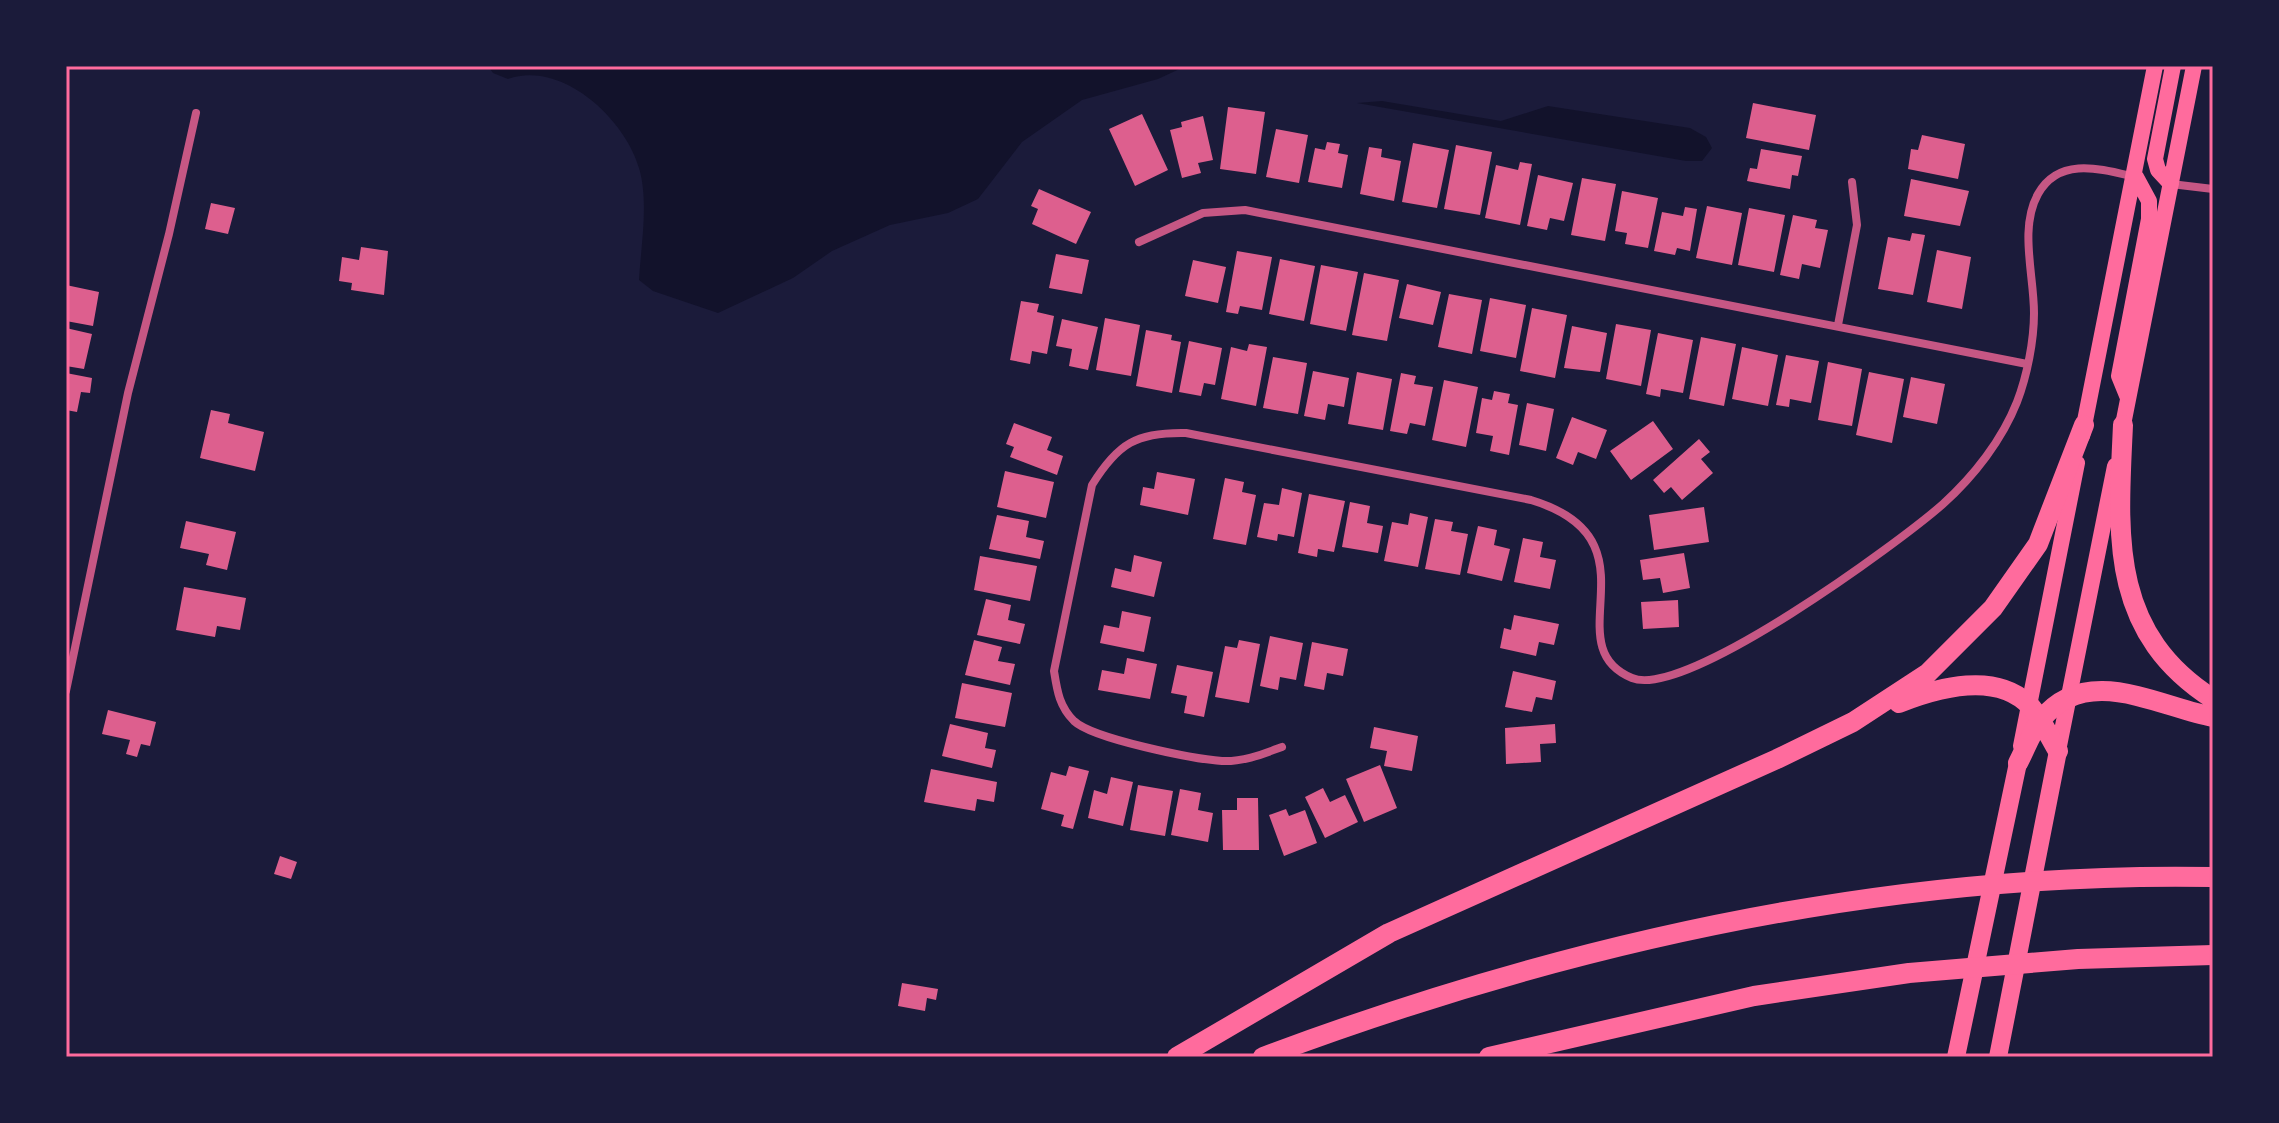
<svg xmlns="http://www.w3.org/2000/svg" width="2279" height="1123" font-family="Manrope,sans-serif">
  <rect width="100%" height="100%" fill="#1b1b3a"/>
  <path fill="#12122b" d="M488 66H1186L1158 79 1082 100 1022 142 978 199 948 213 890 225 832 251 793 278 718 313 653 291 639 280C641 245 649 202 639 168 625 119 562 60 508 79L493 73Z
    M1382 101 1501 121 1548 106 1690 128 1706 137 1712 148 1702 161H1686L1357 103Z"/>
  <path fill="#dd5f8e" d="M1753 103 1816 115 1809 150 1746 138Z
    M1228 107 1265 112 1256 174 1220 169Z
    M1142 114 1168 170 1135 186 1109 129Z
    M1203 116 1213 160 1198 163 1201 173 1182 178 1170 130 1182 127 1181 122Z
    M1276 129 1308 135 1299 183 1266 177Z
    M1922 135 1965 144 1958 179 1908 169 1911 149 1918 150Z
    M1327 142 1340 144 1338 153 1348 155 1342 188 1308 182 1315 148 1325 150Z
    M1413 143 1449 150 1437 208 1402 202Z
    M1456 145 1492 152 1480 215 1444 209Z
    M1369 147 1382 149 1381 157 1401 161 1394 201 1360 194Z
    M1761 149 1802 156 1798 176 1792 175 1790 189 1747 181 1750 168 1757 169Z
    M1520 162 1532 164 1520 225 1485 218 1496 165 1518 170Z
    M1538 175 1573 183 1564 221 1550 218 1547 230 1527 226Z
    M1582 178 1616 184 1605 241 1571 235Z
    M1911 179 1969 191 1960 226 1904 216Z
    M1039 189 1091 212 1076 244 1032 224 1038 209 1031 206Z
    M1622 191 1658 198 1648 248 1625 244 1627 233 1615 231Z
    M211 203 235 208 228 234 205 229Z
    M1707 206 1742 213 1732 265 1696 258Z
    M1685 207 1697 209 1690 251 1677 248 1675 255 1654 251 1662 212 1683 216Z
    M1749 208 1785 215 1774 272 1738 265Z
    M1793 215 1817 220 1815 228 1828 230 1820 268 1802 264 1799 279 1780 275Z
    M1912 233 1925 235 1913 295 1878 289 1888 237 1910 241Z
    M361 247 388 251 384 295 351 290 352 283 339 281 342 257 359 260Z
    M1937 250 1971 257 1962 309 1927 302Z
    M1237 251 1272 257 1262 310 1240 306 1238 314 1226 312Z
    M1056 254 1089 260 1082 294 1049 288Z
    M1280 259 1315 266 1304 321 1269 314Z
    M1193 260 1226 267 1218 303 1185 296Z
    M1321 265 1358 272 1346 331 1310 324Z
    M1364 273 1399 280 1387 341 1352 335Z
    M1407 284 1441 292 1433 325 1399 318Z
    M66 285 99 292 93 326 66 321Z
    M1449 294 1482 300 1472 354 1438 347Z
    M1490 298 1526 305 1516 358 1480 351Z
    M1021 301 1039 304 1037 312 1054 316 1047 354 1032 351 1030 364 1010 360Z
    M1532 308 1567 315 1555 378 1520 371Z
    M1105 318 1140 325 1131 376 1096 370Z
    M1062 319 1098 327 1088 370 1069 366 1072 349 1056 346Z
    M1616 324 1651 330 1641 386 1606 379Z
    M1572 326 1607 333 1600 372 1564 368Z
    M66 328 92 334 84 369 66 366Z
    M1146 330 1172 335 1171 340 1181 342 1172 393 1136 386Z
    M1658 333 1693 340 1683 393 1661 389 1660 397 1646 394Z
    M1701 337 1736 344 1724 406 1689 399Z
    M1189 341 1222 348 1215 385 1204 383 1201 396 1179 392Z
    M1249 344 1267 347 1256 406 1221 399 1231 347 1247 351Z
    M1742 347 1778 355 1768 406 1732 399Z
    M1786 355 1819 361 1811 403 1790 399 1789 407 1776 405Z
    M1273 357 1307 363 1298 414 1263 408Z
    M1828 362 1862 369 1852 426 1818 420Z
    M1313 371 1349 378 1344 407 1328 404 1325 420 1304 416Z
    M1357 372 1392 379 1383 430 1348 424Z
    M1869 372 1904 379 1892 443 1856 435Z
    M66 373 92 378 90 393 81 392 77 412 66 410Z
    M1401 373 1416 376 1414 384 1433 387 1425 426 1410 423 1407 434 1390 431Z
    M1911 377 1945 384 1937 424 1903 417Z
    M1444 380 1478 387 1466 447 1432 440Z
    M1494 391 1510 394 1508 403 1518 405 1509 455 1490 451 1493 436 1476 433 1482 398 1492 400Z
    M1527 403 1554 409 1546 451 1519 445Z
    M211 410 230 414 228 423 264 432 255 471 200 458Z
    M1572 417 1607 430 1596 459 1578 452 1573 465 1556 458Z
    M1653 421 1673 449 1631 480 1610 451Z
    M1014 423 1052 437 1047 450 1063 456 1057 475 1010 457 1014 447 1006 444Z
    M1699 439 1710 452 1701 459 1713 473 1682 500 1671 487 1664 493 1653 480Z
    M1005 471 1054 482 1046 518 997 507Z
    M1157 472 1195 479 1188 515 1140 505 1143 487 1154 489Z
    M1225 478 1244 482 1242 492 1256 495 1246 545 1213 539Z
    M1282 488 1302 493 1294 537 1278 534 1277 541 1257 537 1264 503 1279 505Z
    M1309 494 1345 501 1334 552 1318 549 1317 557 1298 553Z
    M1350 502 1370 506 1367 523 1383 526 1378 553 1342 547Z
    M1704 507 1709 542 1654 550 1649 515Z
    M1410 513 1428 517 1418 567 1384 561 1392 522 1408 525Z
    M997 515 1029 521 1026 537 1044 541 1040 559 989 549Z
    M1435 519 1453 522 1451 531 1468 534 1460 575 1425 569Z
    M186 521 236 532 227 570 206 565 209 554 180 548Z
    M1478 526 1497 530 1494 545 1510 549 1502 581 1467 573Z
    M1523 538 1543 542 1540 557 1556 560 1550 589 1514 582Z
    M1684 553 1690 588 1663 593 1660 578 1643 580 1640 560Z
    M1134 555 1162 562 1154 597 1111 587 1115 568 1131 572Z
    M980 556 1037 566 1030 601 974 590Z
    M184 587 246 598 240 630 217 626 215 637 176 630Z
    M986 599 1011 605 1008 620 1025 624 1020 644 977 635Z
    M1678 600 1679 627 1643 629 1641 602Z
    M1122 611 1151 617 1144 652 1100 643 1104 625 1119 628Z
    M1514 615 1559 624 1554 645 1539 642 1536 656 1500 648 1504 628 1511 630Z
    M1270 636 1303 643 1296 680 1280 677 1278 690 1260 686Z
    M974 640 1002 647 998 661 1015 664 1010 685 965 675Z
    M1239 640 1260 644 1249 703 1215 697 1225 646 1237 648Z
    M1312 642 1348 649 1343 676 1327 673 1324 690 1304 686Z
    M1127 658 1157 664 1150 699 1098 690 1102 670 1124 674Z
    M1177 665 1213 672 1204 717 1184 713 1187 696 1171 693Z
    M1513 671 1556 681 1552 700 1536 697 1532 712 1505 707Z
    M962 683 1012 693 1005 727 955 718Z
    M108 710 156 722 150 746 141 744 137 757 126 754 130 740 102 734Z
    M950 724 988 733 985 748 996 750 992 768 942 756Z
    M1555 724 1556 743 1540 744 1541 762 1506 764 1505 728Z
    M1374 727 1418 736 1412 771 1384 766 1387 751 1370 748Z
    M1380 765 1397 808 1364 822 1346 779Z
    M1069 766 1089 771 1073 829 1061 826 1064 815 1041 809 1051 772 1066 776Z
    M931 769 997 782 994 802 977 799 975 811 924 802Z
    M1111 777 1133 782 1123 826 1088 818 1094 790 1107 794Z
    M1138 785 1173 791 1165 836 1130 830Z
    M1323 788 1330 802 1345 795 1358 822 1325 838 1305 797Z
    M1180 789 1201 793 1198 810 1213 813 1208 842 1171 835Z
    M1237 798H1258L1259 850H1223L1222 810H1237Z
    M1286 809 1289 816 1305 810 1317 843 1284 856 1269 815Z
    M280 856 297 862 291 879 274 874Z
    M902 983 938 989 936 1000 927 998 925 1011 898 1006Z"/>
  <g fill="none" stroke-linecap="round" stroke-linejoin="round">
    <path stroke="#c65784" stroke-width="8" d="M2171 184 2213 189
      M1139 242 1203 213 1245 210 2027 364
      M1838 325 1857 225 1852 182
      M66 691 128 393 169 234 196 113
      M1282 747C1263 754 1243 762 1222 761 1194 759 1093 739 1074 721 1059 706 1057 690 1054 671L1092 485C1118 443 1137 432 1186 433L1531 500C1663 540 1552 645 1632 678 1685 700 1900 542 1943 504 1974 476 2002 440 2017 402 2027 376 2034 341 2034 313 2034 275 2019 228 2038 194 2059 156 2101 169 2135 177"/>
    <path stroke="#ff6b9d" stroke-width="16" d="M2171 184 2158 170 2155 159 2173 66
      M2128 398 2119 376 2149 219V201L2136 177
      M2121 435 2194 66
      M2082 436 2155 66
      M2021 746 2077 463
      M2058 751 2115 466"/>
    <path stroke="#ff6b9d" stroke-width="18" d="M1956 1057 2018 763
      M1998 1057 2058 751"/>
    <path stroke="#ff6b9d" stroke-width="20" d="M2123 425C2118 534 2108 632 2213 699
      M1899 703C1937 688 1997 670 2031 707 2042 720 2049 736 2058 751
      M2018 763C2025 750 2031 732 2041 720 2086 663 2157 706 2213 717
      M1177 1057 1389 933 1777 759 1853 722 1928 673 1993 608 2038 544 2084 425
      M1263 1057C1567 943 1886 871 2213 877
      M1489 1057 1754 996 1909 973 2078 959 2213 955"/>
  </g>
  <rect width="2279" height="1123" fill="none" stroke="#1b1b3a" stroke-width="136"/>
  <rect x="68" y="68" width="2143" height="987" fill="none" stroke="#ff6b9d" stroke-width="3"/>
</svg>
